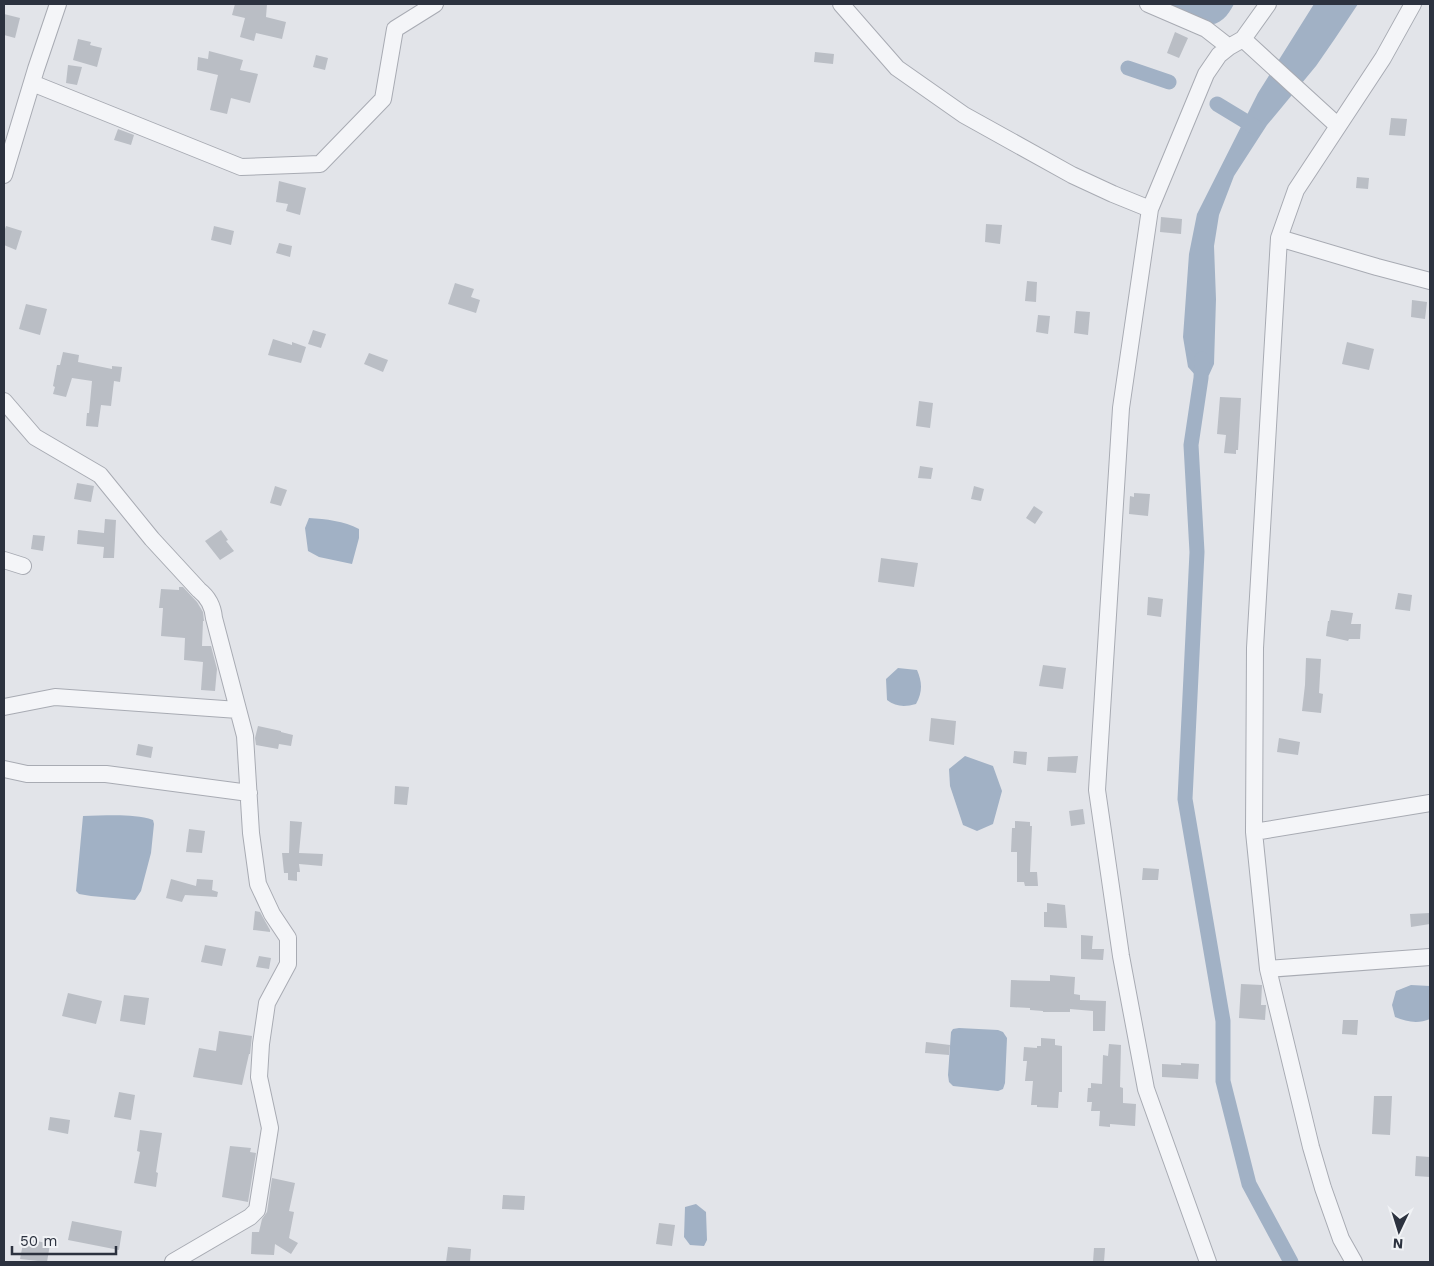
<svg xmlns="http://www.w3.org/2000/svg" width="1434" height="1266" font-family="'Work Sans',sans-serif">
  <rect width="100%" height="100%" fill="#e2e4e9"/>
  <path fill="#a1b1c5" d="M1155 4H1234C1228 16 1220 25 1207 25Z
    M1314 4H1358L1334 40 1316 66 1267 125 1234 176 1219 215 1214 246 1216 299 1214 364 1209 375 1201 378 1196 376 1188 367 1183 337 1189 254 1197 214 1258 93Z
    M309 518C326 519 344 521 359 529V538L352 564 319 557 308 551 305 528Z
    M898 668 917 670C922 682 923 691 916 704 905 707 896 707 887 700L886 679Z
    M965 756 993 766 1002 791 993 824 977 831 963 825 950 786 949 769Z
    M83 816C104 816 132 813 153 820L154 824 151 853 141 891 135 900 91 896 79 894 76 891Z
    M1411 985 1430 986V1019C1418 1024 1407 1022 1395 1017L1392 1005 1396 991Z
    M959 1028 998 1030 1003 1032 1007 1038 1005 1083 1003 1089 998 1091 953 1086 949 1082 948 1075 951 1032 953 1029Z
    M696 1204 706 1212 707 1240 704 1246 690 1245 684 1237 685 1207Z"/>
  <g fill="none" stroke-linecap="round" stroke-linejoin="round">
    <path stroke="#a1b1c5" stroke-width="15" d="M1128 68 1169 82
      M1217 104 1255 127
      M1202 359 1201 378 1191 445 1197 552 1185 799 1223 1021V1081L1249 1184 1291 1262"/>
  </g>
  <path fill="#babec5" d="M235 4H267L266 17 286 22 282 39 256 33 254 41 240 37 245 18 232 15Z
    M4 14 20 18 15 38 4 35Z
    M1175 32 1188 38 1179 58 1167 53Z
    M78 39 91 42 90 45 102 48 97 67 73 60Z
    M209 51 243 60 240 70 258 74 250 103 231 98 227 114 210 110 218 75 197 70 198 57 208 59Z
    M815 52 834 54 833 64 814 62Z
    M316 55 328 58 325 70 313 67Z
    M68 65 82 67 77 85 66 83Z
    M1391 118 1407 119 1405 136 1389 135Z
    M118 129 134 135 131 145 114 140Z
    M1357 177 1369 178 1368 189 1356 188Z
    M279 181 306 188 300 215 286 211 288 204 276 202Z
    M1161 217 1182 219 1181 234 1160 232Z
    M986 224 1002 225 1000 244 985 242Z
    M6 226 22 231 16 250 4 245V232Z
    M214 226 234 231 231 245 211 240Z
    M279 243 292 246 290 257 276 253Z
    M1027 281 1037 282 1036 302 1025 301Z
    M455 283 474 289 471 297 480 300 476 313 448 304Z
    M1412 300 1427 302 1425 319 1411 317Z
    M26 304 47 309 40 335 19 329Z
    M1076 311 1090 312 1088 335 1074 333Z
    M1038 315 1050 316 1048 334 1036 332Z
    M313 330 326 334 321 348 308 344Z
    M273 339 292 345V342L306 347 301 363 268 355Z
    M1347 342 1374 349 1369 370 1342 364Z
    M63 352 79 355 78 362 112 369V366L122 367 120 382 114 381 111 406 101 405 98 427 86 426 87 413H89L92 381 72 378 66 397 53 394 55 387 53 386 57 365H60Z
    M369 353 388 360 383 372 364 364Z
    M1220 397 1241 398 1238 450H1236V454L1224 453 1226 435 1217 434Z
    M919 401 933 403 930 428 916 426Z
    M920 466 933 468 931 479 918 478Z
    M77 483 94 486 91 502 74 499Z
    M275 486 287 490 281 506 270 503Z
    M974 486 984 489 981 501 971 499Z
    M1134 493 1150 494 1148 516 1129 514 1130 496 1134 497Z
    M1034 506 1043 512 1035 524 1026 518Z
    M105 519 116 520 114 558H103L104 547 77 544 78 530 104 533Z
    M221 530 228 540 226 541 234 551 220 560 205 541Z
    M33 535 45 536 43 551 31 549Z
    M881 558 918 563 914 587 878 582Z
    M179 587H183L197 602 203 612 204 621H203L202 646H211L217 669 215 691 201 690 203 662 184 660 185 638 161 636 163 608H159L161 589 179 590Z
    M1398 593 1412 595 1410 611 1395 609Z
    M1148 597 1163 599 1161 617 1147 615Z
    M1331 610 1353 613 1351 624H1361L1360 639H1349L1348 641 1326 636 1328 621H1329Z
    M1306 658 1321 659 1319 693 1323 694 1321 713 1302 711 1305 685Z
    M1043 665 1066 668 1063 689 1039 686Z
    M931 718 956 721 954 745 929 741Z
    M258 726 281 731V732L293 735 291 746 279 744 278 749 256 745 255 738Z
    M1279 738 1300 742 1298 755 1277 752Z
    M138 744 153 747 151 758 136 755Z
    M1014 751 1027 752 1026 765 1013 763Z
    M1078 756 1076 773 1047 771 1048 757Z
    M395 786 409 787 407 805 394 804Z
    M1083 809 1085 824 1071 826 1069 811Z
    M290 821 302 822 299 853 323 854 322 866 299 864 300 872H297V881L288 880V873H284L282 853H289Z
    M1015 821 1030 822V826H1032L1030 872H1037L1038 886H1025L1024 882H1017V852H1011L1012 828H1015Z
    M189 829 205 831 202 853 186 852Z
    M1143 868 1159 869 1158 880H1142Z
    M171 879 196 886 197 879 213 880 212 890 218 892 217 897 185 895 182 902 166 898Z
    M1047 903 1065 905 1067 928 1044 927V912H1047Z
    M255 911 260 912 270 930V932L253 930Z
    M1430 913V924L1411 927 1410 914Z
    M1081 935 1093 936 1092 949H1104L1103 960 1081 959Z
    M205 945 226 949 222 966 201 962Z
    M259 956 271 958 269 969 256 967Z
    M1050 975 1075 977 1074 994 1080 995V1000L1106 1001 1105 1031H1093V1011L1070 1009V1012H1043V1011L1030 1010V1008L1010 1007 1011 980 1050 981Z
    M1241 984 1262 985 1261 1005H1266L1265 1020 1239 1018Z
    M68 993 102 1001 96 1024 62 1016Z
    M124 995 149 998 145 1025 120 1021Z
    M1343 1020H1358L1357 1035 1342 1034Z
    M219 1031 252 1036 250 1054H249L242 1085 193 1077 199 1048 216 1051Z
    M1041 1038 1055 1039V1045L1062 1046V1092H1059L1058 1108 1037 1107V1105H1031L1033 1081H1025L1027 1061H1023L1024 1047 1037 1048V1046H1041Z
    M926 1042 950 1045 949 1055 925 1053Z
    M1109 1044 1121 1045 1120 1087 1123 1088V1103L1136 1104 1135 1126 1110 1124V1127L1099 1126 1100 1111H1091L1092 1102H1087L1088 1088H1091V1083L1102 1084 1103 1055 1108 1056Z
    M1181 1063 1199 1064 1198 1079 1162 1077V1064L1181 1065Z
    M119 1092 135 1095 131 1120 114 1117Z
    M1374 1096H1392L1390 1135 1372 1134Z
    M50 1117 70 1120 68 1134 48 1130Z
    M140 1130 162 1133 156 1172 158 1173 156 1187 134 1183 140 1152 137 1151Z
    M230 1146 251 1148 250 1152 256 1153 248 1202 222 1197Z
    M1416 1156 1430 1157V1177L1415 1176Z
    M272 1178 295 1183 289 1211 294 1212 289 1238 298 1243 291 1254 275 1244 274 1255 251 1254 252 1232H259L262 1219 267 1212Z
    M503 1195 525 1196 524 1210 502 1209Z
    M72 1221 122 1231 119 1250 68 1240Z
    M659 1223 675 1225 672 1246 656 1244Z
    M24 1238 50 1244 47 1262 20 1259Z
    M448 1247 471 1249 470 1262H446Z
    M1094 1248H1105L1104 1262H1093Z"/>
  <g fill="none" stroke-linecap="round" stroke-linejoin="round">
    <defs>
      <path id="minor" d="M841 4 897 68 964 115 1072 175 1113 194 1150 209
        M1148 4 1206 29 1229 47
        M1243 39 1338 126
        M32 83 241 167 320 164 383 99 395 29 435 4
        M4 175 36 69 58 4
        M1279 238 1377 267 1430 281
        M4 401 35 437 100 475 152 539 199 590C208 597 213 606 214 618L245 736 251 833 258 884 272 914 288 938V964L267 1003 261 1044 259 1077 270 1128 257 1210 250 1217 173 1262
        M4 560 23 566
        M4 707 55 697 238 710
        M4 769 27 774H106L249 793
        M1254 832 1430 803
        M1268 969 1430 957
        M1208 1262 1146 1089 1121 956 1097 790 1121 408 1150 209 1206 74 1219 55 1229 47 1243 39 1268 4
        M1354 1262 1341 1239 1323 1188 1311 1147 1268 969 1254 832 1255 648 1279 238 1296 190 1383 58 1413 4"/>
    </defs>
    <use href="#minor" stroke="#a8abb3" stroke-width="18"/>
    <use href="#minor" stroke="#f4f5f8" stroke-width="16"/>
  </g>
  <rect width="1434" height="1266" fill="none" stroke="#2c323f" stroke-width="10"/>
  <g transform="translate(1399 1231) rotate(184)" stroke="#f1f3f6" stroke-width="4" paint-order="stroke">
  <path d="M0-4L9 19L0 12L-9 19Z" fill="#2c323f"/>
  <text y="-8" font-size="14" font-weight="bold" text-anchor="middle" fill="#2c323f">N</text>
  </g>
  <path d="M12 1246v8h104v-8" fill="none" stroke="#2c323f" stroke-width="2.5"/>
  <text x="20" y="1246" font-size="15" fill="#2c323f" stroke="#f1f3f6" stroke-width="4" paint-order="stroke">50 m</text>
</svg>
